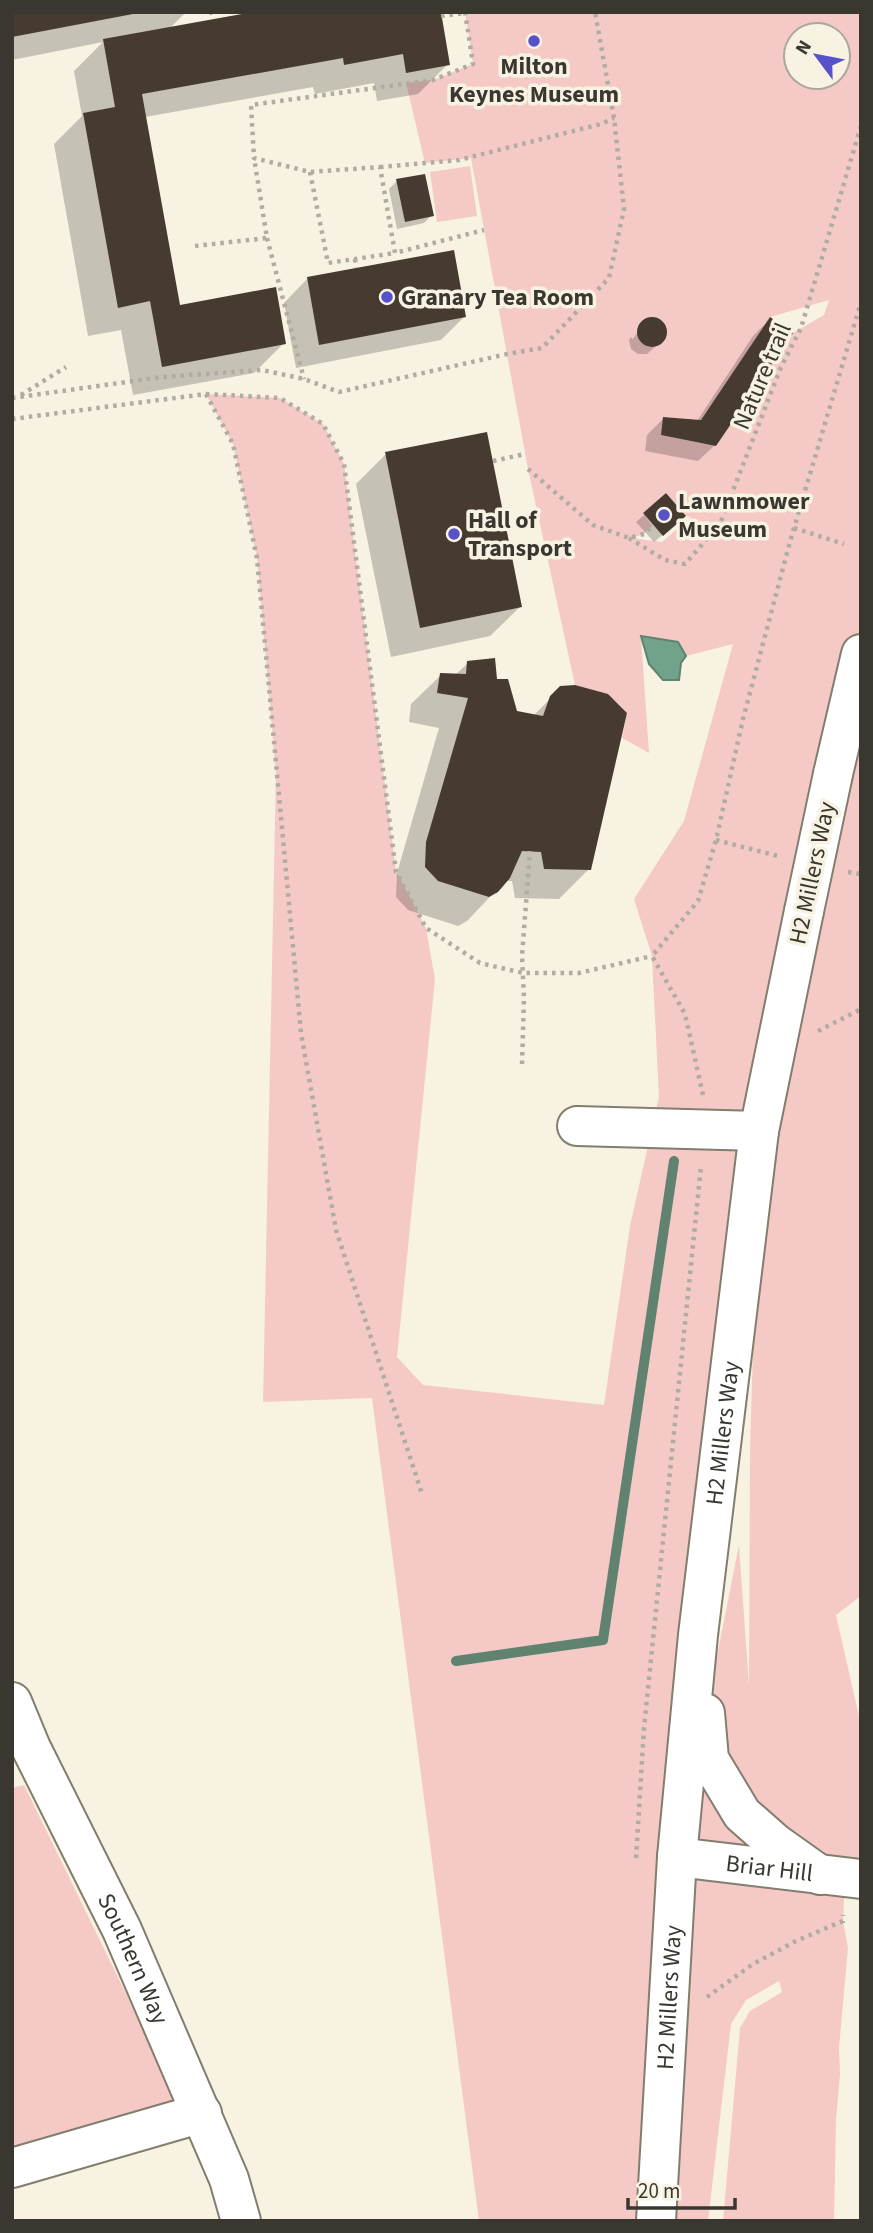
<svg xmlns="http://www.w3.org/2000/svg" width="873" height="2233" font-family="'Source Sans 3',sans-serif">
  <rect width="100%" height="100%" fill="#f7f2e1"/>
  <path fill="#f5cac6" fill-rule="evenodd" d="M465 12H861V1596L836 1615 861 1725V1879H845L843 1921 848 1948 839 2048 840 2074 836 2119 834 2221H723L740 2028 750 2011 782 1992 779 1981 746 2000 731 2024 708 2221H479L372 1398 263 1402 276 774 257 558 233 444 206 394 280 398 323 424 344 464 396 871 426 928 435 979 397 1357 423 1385 604 1405 630 1226 659 1097 652 956 634 899 684 821 733 644 686 656 678 642 641 637 649 753 622 738 627 713C609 691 600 694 575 685L528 469 471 158 425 163 406 83 433 80 473 64ZM796 35H838V77H796ZM829 300 824 315 793 333 716 446 661 435 664 417 701 420 770 317ZM666 493 686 516 691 517 662 542 631 538 644 534 652 526 643 513ZM759 1142 750 1451 749 1686 739 1545 679 1847Z
    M470 166 477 216 437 222 430 172Z
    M24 1785 179 2102 12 2155V1788Z"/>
  <path fill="#71a38b" stroke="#608370" stroke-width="2" d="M641 636 678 642 686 656 681 663 679 680H663L649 664Z"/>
  <path fill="#0003" d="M12 12H186L169 29 263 12 448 64 418 94 377 101 374 83 315 94 313 87 145 117 179 307 284 343 254 373 133 395 121 330 88 336 54 144 82 116 74 71 103 42 12 60Z
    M397 181 432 215 424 223 397 229 389 189Z
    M307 279 464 317 441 340 296 368 284 303Z
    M770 319 715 445 698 461 645 451 647 435 664 418 697 421 753 336Z
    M646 320H658L664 327 663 340 647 354H638L631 349 629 340 631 337 633 339Z
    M386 454 520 607 490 636 391 657 356 484Z
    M666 496 676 524 654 542 636 522Z
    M468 663 496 681 516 712 533 716 561 688 589 869 559 899 515 898 512 881H505L467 921 458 926 408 910 396 897 397 873 439 728 409 722 411 704 441 675H455Z"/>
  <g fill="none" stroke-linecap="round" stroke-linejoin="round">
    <path stroke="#608370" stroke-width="10" d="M456 1661 603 1640 674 1161"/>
  </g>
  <path fill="#473b31" d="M12 12H133V14L12 37Z
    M253 12H441L450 65 406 73 403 54 344 65 343 58 142 94 180 305 276 287 286 344 162 367 150 301 118 308 83 113 115 107 103 39Z
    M425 174 434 216 405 222 396 179Z
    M454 250 466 317 319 345 307 277Z
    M637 332a15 15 0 1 1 30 0a15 15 0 1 1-30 0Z
    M770 317 793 333 716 446 661 435 663 417 701 420Z
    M487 432 522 607 420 628 385 452Z
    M666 493 686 516 663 536 643 513Z
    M495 658 497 679H508L517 711 543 716 550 696 560 686 575 685 608 694 627 713 591 870 544 869 541 852 522 851 510 878 498 892 489 897 438 881 425 867 426 842 468 698 437 693 440 673 466 674 467 661Z"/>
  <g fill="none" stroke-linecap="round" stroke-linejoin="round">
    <defs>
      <g id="minor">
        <path d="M833 774 861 654"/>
        <path d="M577 1126 759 1131"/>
        <path id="s1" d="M12 1702 31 1748 122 1930 229 2179 241 2221"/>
        <path d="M705 1713 709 1759 742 1814 775 1843 820 1875"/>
        <path id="s2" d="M677 1857 861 1879"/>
        <path d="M12 2168 202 2113"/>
        <path id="s3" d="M656 2221 677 1857 698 1635 759 1131 804 911"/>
      </g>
    </defs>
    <use href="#minor" stroke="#827d6d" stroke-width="42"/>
    <path stroke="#b0ac9f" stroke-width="4.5" stroke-dasharray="3.5 5" stroke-linecap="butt" d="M465 12 473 64 433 80 251 105 254 158 310 172 380 167 395 253 484 230
      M209 13 214 12
      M441 16 465 13
      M380 167 459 160 601 124 614 118
      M310 172 328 263 395 253
      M267 238 304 379
      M195 246 267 238 254 158
      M355 259 356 268
      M206 394 233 444 257 558 301 1033 336 1230 422 1494
      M21 395 66 367
      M12 398 162 377 262 370 304 379 339 392 507 354 542 348 609 278 624 209 614 118 595 12
      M12 419 206 394 280 398 323 424 344 464 396 872 426 928 480 963 523 973H579L652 956
      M493 461 525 454
      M528 469 593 525 629 538 644 534 652 526
      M794 528 844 544
      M629 538 665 560 685 564 720 524 781 367 801 328 861 126
      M716 840 778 856
      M848 872 861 874
      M818 1031 861 1009
      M522 1064 524 998 522 956 530 851
      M703 1095 685 1014 652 956 698 901 716 840 743 719 791 538 861 302
      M636 1858 644 1728 701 1166
      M707 1997 753 1964 796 1941 843 1921V1915"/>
    <use href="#minor" stroke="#fff" stroke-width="38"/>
    <defs>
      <path id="minor-bridge" d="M804 911 833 774"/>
    </defs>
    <use href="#minor-bridge" stroke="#827d6d" stroke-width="42" stroke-linecap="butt"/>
    <use href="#minor-bridge" stroke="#fff" stroke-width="38"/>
  </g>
  <g fill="#5852ca" stroke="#f7f2e1" stroke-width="2.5">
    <circle cx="534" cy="41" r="7"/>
    <circle cx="387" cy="297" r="7"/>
    <circle cx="664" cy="515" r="7"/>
    <circle cx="454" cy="534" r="7"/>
  </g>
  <g text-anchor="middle" stroke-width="7" stroke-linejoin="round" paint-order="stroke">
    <g font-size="24" font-weight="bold" fill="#393730" stroke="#f7f2e1" text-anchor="start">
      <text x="534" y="74" text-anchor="middle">Milton<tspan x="534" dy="28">Keynes Museum</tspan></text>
      <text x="401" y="305">Granary Tea Room</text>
      <text x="678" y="509">Lawnmower<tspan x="678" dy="28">Museum</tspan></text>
      <text x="468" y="528">Hall of<tspan x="468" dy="28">Transport</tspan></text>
    </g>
    <g font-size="24" fill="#393730" stroke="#f7f2e1">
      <text transform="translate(762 376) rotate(-67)" y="8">Nature trail</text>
      <text transform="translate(812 873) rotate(-78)" y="8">H2 Millers Way</text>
      <text dy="8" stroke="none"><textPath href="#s3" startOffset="791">H2 Millers Way</textPath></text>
      <text dy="8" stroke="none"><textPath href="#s2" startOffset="93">Briar Hill</textPath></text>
      <text dy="8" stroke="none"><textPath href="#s1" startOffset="284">Southern Way</textPath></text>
      <text dy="8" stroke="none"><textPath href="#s3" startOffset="224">H2 Millers Way</textPath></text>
    </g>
  </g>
  <rect width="873" height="2233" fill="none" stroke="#393730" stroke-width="28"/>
  <g transform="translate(817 56) rotate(302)"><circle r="33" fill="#f7f2e1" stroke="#aba79a" stroke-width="2"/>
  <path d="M0-5L12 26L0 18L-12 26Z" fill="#5852ca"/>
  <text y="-10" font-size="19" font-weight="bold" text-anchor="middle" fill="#393730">N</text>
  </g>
  <path d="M628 2198v10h107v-10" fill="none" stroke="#393730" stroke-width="3.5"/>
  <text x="638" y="2198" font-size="21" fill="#393730" stroke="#f7f2e1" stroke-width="5" paint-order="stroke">20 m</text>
</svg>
